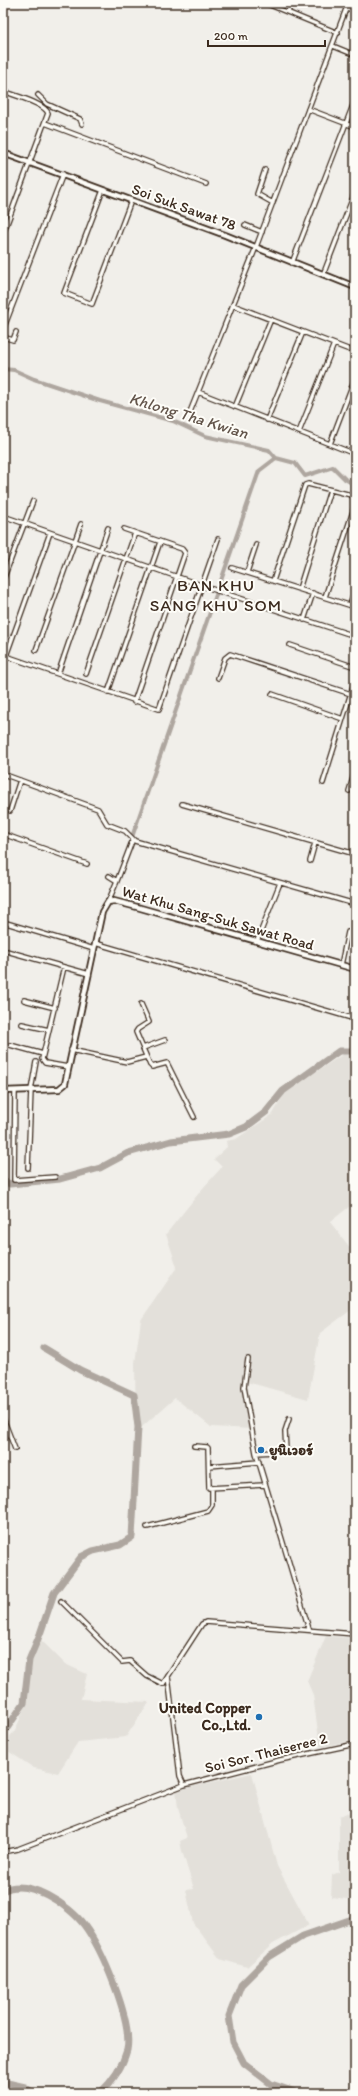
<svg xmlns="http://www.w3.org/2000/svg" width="358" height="2096" font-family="Itim,'Playpen Sans Thai',sans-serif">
  <rect width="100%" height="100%" fill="#f1efea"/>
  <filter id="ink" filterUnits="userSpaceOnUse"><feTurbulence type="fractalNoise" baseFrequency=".025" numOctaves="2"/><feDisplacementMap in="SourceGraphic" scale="8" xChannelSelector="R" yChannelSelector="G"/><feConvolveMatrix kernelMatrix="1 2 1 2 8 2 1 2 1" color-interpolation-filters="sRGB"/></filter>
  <g filter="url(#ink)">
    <path fill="#e3e0da" d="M345 1053H355V1202L330 1222 355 1254V1307L320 1333 308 1399 247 1382 253 1429 211 1427 175 1398 136 1432 135 1363 141 1320 177 1267 166 1234 203 1188 222 1167 214 1159 227 1147 226 1141 236 1139 273 1114 285 1092Z
      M326 1636 355 1638V1740L320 1747 313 1695 307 1681Z
      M38 1637 65 1664 87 1674 81 1699 149 1702 126 1737 78 1742 58 1773 34 1768 8 1751 10 1736 15 1731 29 1697V1670Z
      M252 1773 277 1866 309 1925 273 1944 247 1967 220 1959 193 1923 186 1890 194 1889 182 1851 180 1841 187 1838 178 1808 176 1790Z
      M355 1811V1900L331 1897 332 1875 339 1872V1817Z"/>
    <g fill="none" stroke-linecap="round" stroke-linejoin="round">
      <path stroke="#aea69f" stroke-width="4" d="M3 369 14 370 34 379 100 401 173 421 205 436 269 450 276 458 295 463 305 476 333 467 345 479 355 485
        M132 837 259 471 276 458"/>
      <path stroke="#aea69f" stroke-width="7" d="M3 1181 10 1184 60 1179 100 1168 128 1153 171 1141 229 1134 246 1127 266 1112 283 1091 339 1051H355
        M3 1734 24 1703 29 1660 40 1634 54 1593 81 1557 93 1551 120 1545 132 1537 138 1427 134 1395 80 1370 44 1348
        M3 1891C28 1877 69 1905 84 1925 102 1949 133 2021 127 2050 122 2068 113 2081 100 2093
        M3 2082 25 2087 33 2093
        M298 2093 271 2084 244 2063 233 2042 229 2016 241 1985 269 1957 303 1936 355 1918
        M347 2093 355 2092"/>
      <defs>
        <path id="street" d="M265 3 338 33
          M288 12 291 3
          M333 46 355 55
          M3 91C13 95 44 103 48 113L5 229
          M38 95 47 104 80 119 82 124
          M308 109 355 127
          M45 123 206 184
          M265 170 257 194 273 203
          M103 190 64 293 92 304 131 201
          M245 225 262 232
          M292 263 355 100
          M323 275 355 192
          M233 305 355 352
          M3 330 63 174
          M3 337 13 340 16 332
          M198 392 355 454
          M235 407 271 319
          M190 412 256 247 346 9 355 8
          M267 420 303 332
          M299 432 334 344
          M330 444 355 378
          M3 506 4 502
          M3 516 215 590 355 636
          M124 529 182 549 185 553 134 702
          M232 568 355 607
          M247 572 256 545
          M3 580 33 501
          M273 581 305 485 308 484 355 496
          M299 589 330 490
          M325 597 355 505
          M350 605 355 590
          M304 620 313 593
          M290 645 355 667
          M36 650 81 524
          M3 655 159 709 218 539
          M6 656 50 533
          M58 674 108 528
          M86 674 135 533
          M218 678 225 658 230 654 351 694
          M108 692 160 542
          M272 694 343 719
          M3 774 98 809 107 824 125 831 135 841 355 904
          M323 783 355 680
          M349 791 355 771
          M182 804 355 854
          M10 811 20 780
          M3 834 87 864
          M310 861 315 843
          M117 881 133 839
          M108 902 117 881 109 876
          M353 904 355 897
          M3 922 94 949
          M257 941 280 883
          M95 943 355 1019
          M3 950 89 974
          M341 965 348 932
          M64 967 42 1059 45 1063 68 1067
          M24 1000 55 1008
          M141 1004 149 1022 138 1029 136 1032 150 1065 152 1067 167 1063 194 1117
          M22 1024 49 1030
          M10 1045 43 1054
          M143 1048 165 1040
          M71 1050 127 1062 146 1057
          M3 1066V1064
          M15 1091 14 1180 55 1177
          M28 1168 31 1090 36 1062
          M248 1359 244 1387 256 1453 309 1629
          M3 1418 15 1449
          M194 1446 207 1447 208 1448 209 1488 265 1485
          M286 1451 285 1431 289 1419
          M256 1453 293 1451
          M209 1466 259 1462
          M147 1527 208 1511 212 1505V1489
          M61 1601 122 1662 130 1661 147 1676 163 1684 202 1624 206 1622 355 1634
          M168 1676 180 1776 184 1785
          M3 1852 18 1849 184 1785 280 1760 355 1744"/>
        <path id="secondary" d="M3 153 225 235 355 287
          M3 1091 59 1089 65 1084 102 912 108 902 114 901 137 907 355 969"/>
      </defs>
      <use href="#street" stroke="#3b2a1e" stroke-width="6"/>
      <use href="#secondary" stroke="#3b2a1e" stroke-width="8"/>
      <use href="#street" stroke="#fdfcf7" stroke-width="3.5"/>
      <use href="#secondary" stroke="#fdfcf7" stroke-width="4.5"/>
    </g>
  </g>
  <g fill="#1f6fb2" stroke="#fdfcf7" stroke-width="1.5">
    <circle cx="261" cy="1450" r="4"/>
    <circle cx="259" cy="1717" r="4"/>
  </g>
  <g text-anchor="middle" stroke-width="4" stroke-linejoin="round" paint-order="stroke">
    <g font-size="15" fill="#3b2a1e" stroke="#fdfcf7">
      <text transform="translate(184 207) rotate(20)" y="5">Soi Suk Sawat 78</text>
      <text transform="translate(218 918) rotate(16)" y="5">Wat Khu Sang-Suk Sawat Road</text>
      <text transform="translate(266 1753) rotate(-14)" y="5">Soi Sor. Thaiseree 2</text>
    </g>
    <g font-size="15" font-weight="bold" fill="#3b2a1e" stroke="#fdfcf7" text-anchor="start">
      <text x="269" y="1455">ยูนิเวอร์</text>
      <text x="251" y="1713" text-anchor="end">United Copper<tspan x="251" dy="17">Co.,Ltd.</tspan></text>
    </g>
    <g font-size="16" font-style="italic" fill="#63554b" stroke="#fdfcf7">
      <text transform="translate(189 415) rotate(17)" y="6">Khlong Tha Kwian</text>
    </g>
    <g font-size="17" letter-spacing="1" fill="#3b2a1e" stroke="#fdfcf7">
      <text x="216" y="591">BAN KHU<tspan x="216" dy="20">SANG KHU SOM</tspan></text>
    </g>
  </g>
  <rect width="358" height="2096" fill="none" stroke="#fdfcf7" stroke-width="16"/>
  <rect x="8" y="8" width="342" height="2080" fill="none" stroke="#3b2a1e" stroke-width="1.5" filter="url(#ink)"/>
  <path d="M208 40v6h117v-6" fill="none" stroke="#3b2a1e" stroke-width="2"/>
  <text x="214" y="40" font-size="12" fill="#3b2a1e" stroke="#fdfcf7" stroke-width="3" paint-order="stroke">200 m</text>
</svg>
